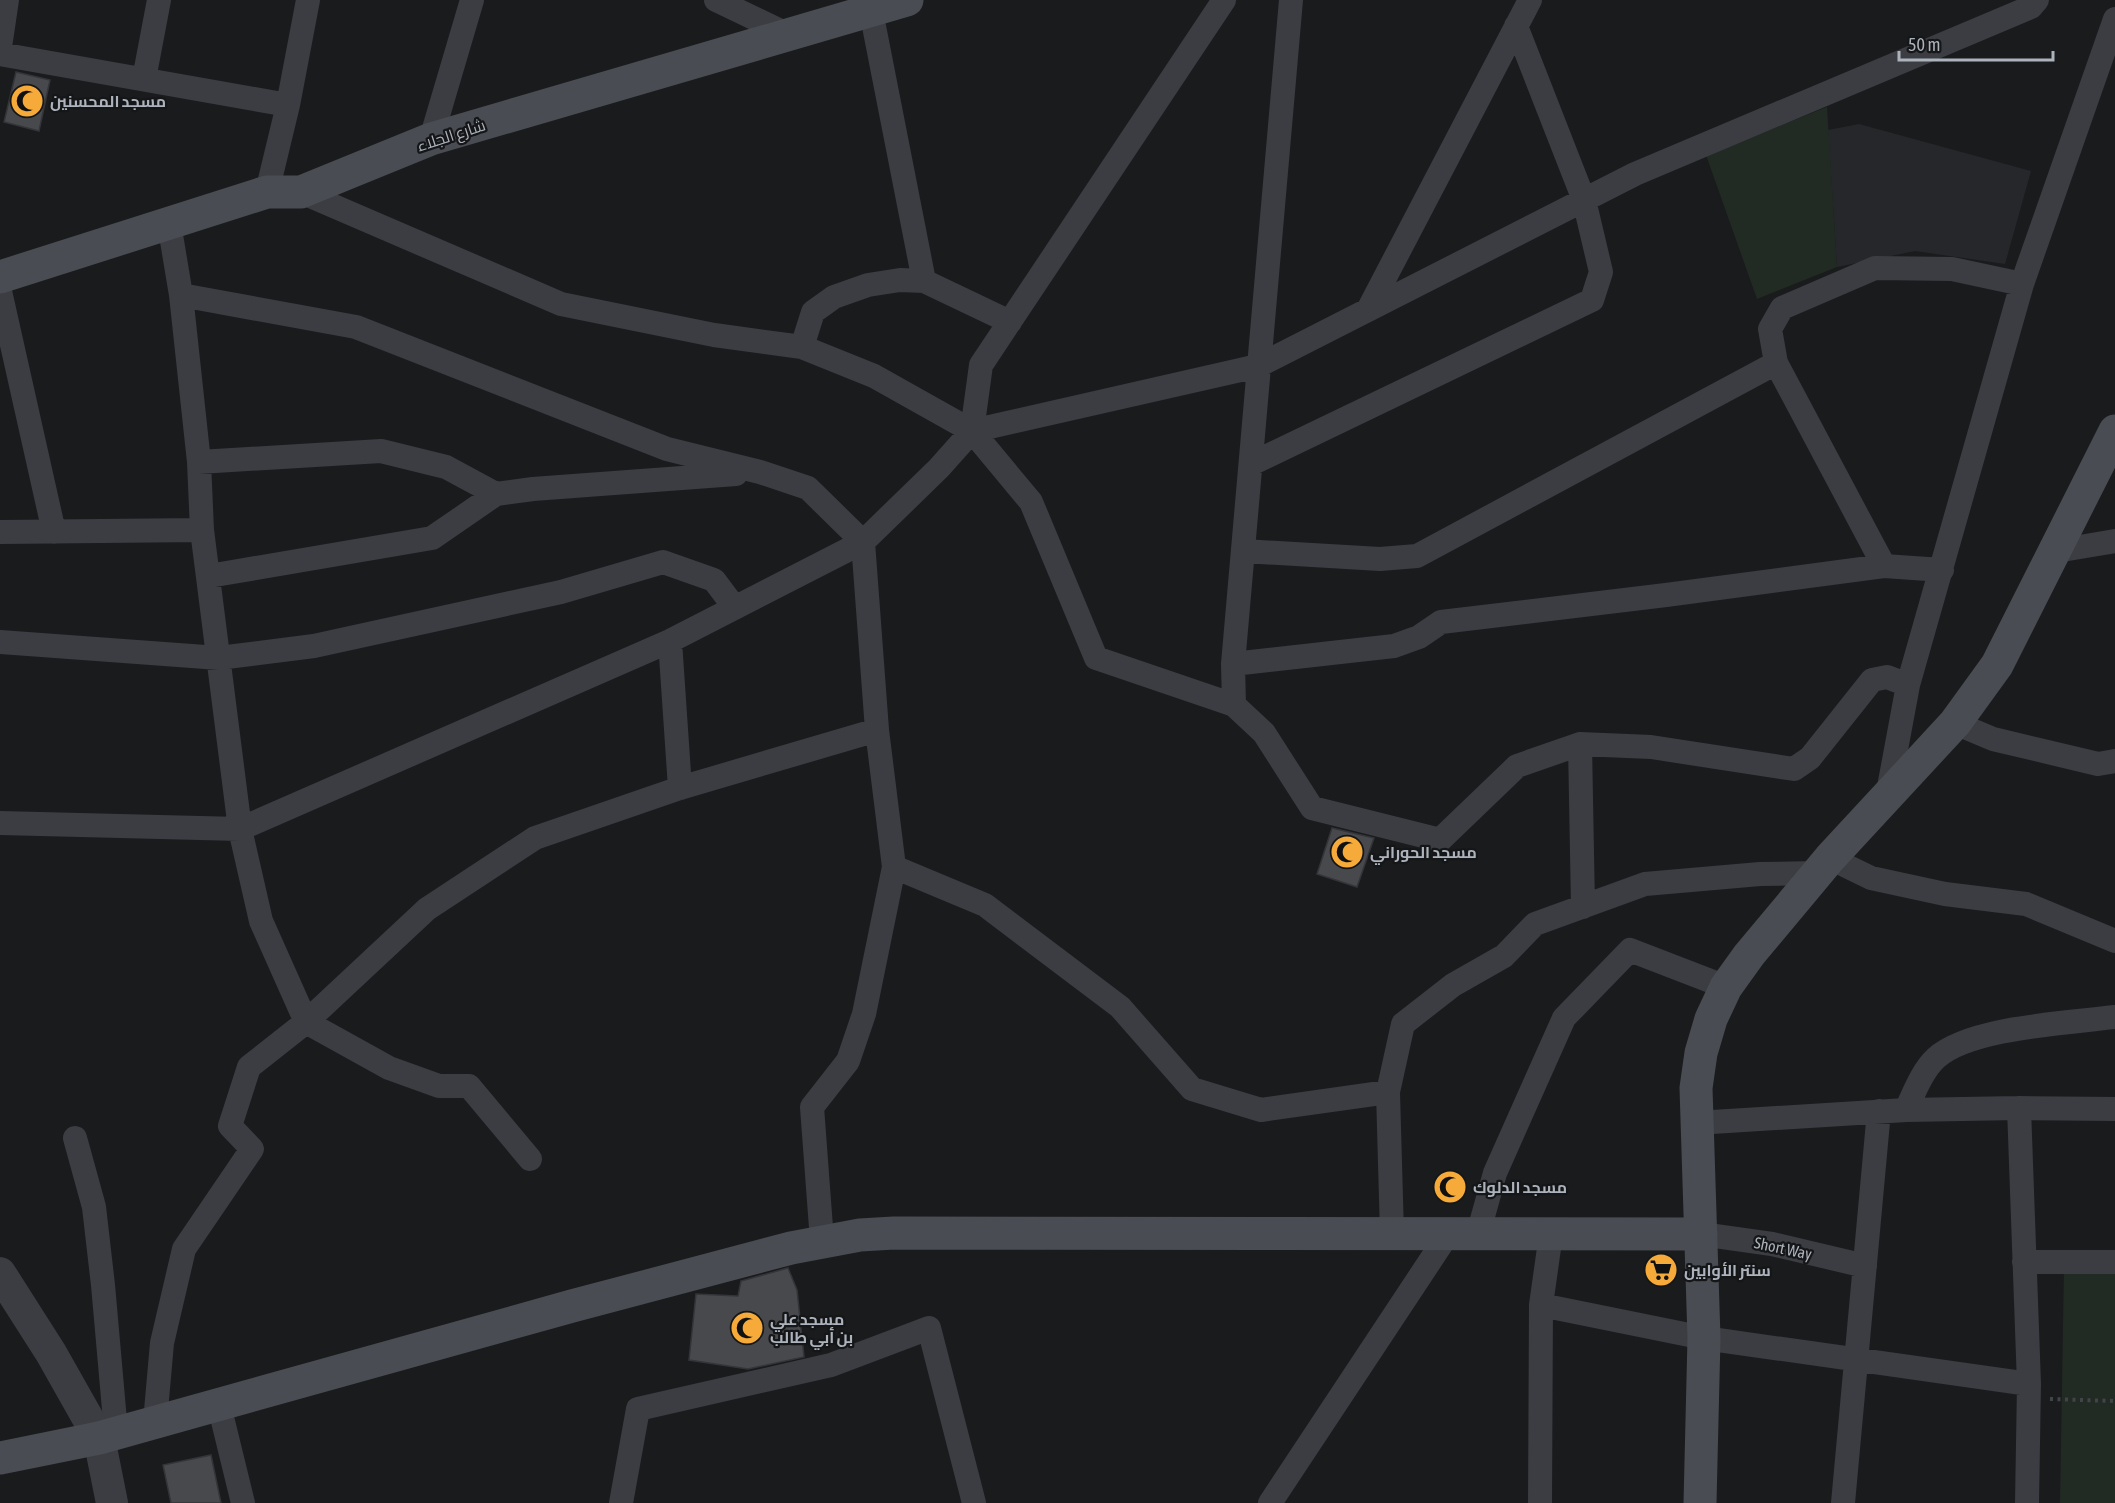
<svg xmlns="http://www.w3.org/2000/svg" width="2115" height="1503" font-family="'Asap Condensed',Cairo,sans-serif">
  <rect width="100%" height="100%" fill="#1a1b1d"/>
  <path fill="#26272a" d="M1859 124 2031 171 2005 264 1915 251 1837 267 1828 130Z"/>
  <path fill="#222b23" d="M1827 107 1837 267 1757 299 1706 155Z
    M2064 1267H2115V1503H2060Z"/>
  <path fill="#47494d" stroke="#343539" stroke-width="1.5" d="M16 72 50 80 39 131 4 122Z
    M1332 828 1374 838 1357 887 1317 874Z
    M788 1268 797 1290 804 1357 748 1369 689 1360 696 1294 738 1296 741 1281Z
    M211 1455 221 1503H171L163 1465Z"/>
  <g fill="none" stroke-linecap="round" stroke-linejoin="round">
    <path stroke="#414449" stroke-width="4" stroke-dasharray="3 4.5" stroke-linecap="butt" d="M2050 1399 2115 1401"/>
    <path stroke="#3b3d42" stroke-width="24" d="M716 0 789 35
      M871 11 924 281
      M0 47 7 0
      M0 54 288 105
      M144 79 159 0
      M431 139 472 0
      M267 192 288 105 308 0
      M301 192 561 304 714 335 802 347 874 376 972 431 1258 366 1635 174 2031 7 2037 0
      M169 223 181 295 199 462 202 530 240 829 261 921 306 1022 389 1068 439 1086H469L530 1159
      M0 291 54 532
      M181 295 356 327 667 449 760 472 808 488 863 542 877 730 894 867 864 1014 848 1061 812 1107 822 1241
      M1368 310 1530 0
      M802 347 813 312 834 297 868 285 900 280 924 281 1010 322
      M1776 363 1770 329 1782 308 1875 268 1952 269 2022 284
      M972 431 1031 502 1096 658 1234 705 1264 733 1312 808 1440 840 1517 766 1580 744
      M199 462 381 451 446 467 496 494
      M1251 464 1592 300 1601 272 1584 200 1516 26
      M0 532 202 530
      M1244 551 1380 559 1417 556 1776 363 1884 566
      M2056 551 2115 541
      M209 576 432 538 496 494 533 489 736 474
      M670 641 680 788
      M0 642 219 658 314 646 561 592 663 562 714 580 735 608
      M1233 664 1394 646 1419 637 1441 622 1666 595 1884 566 1942 570
      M1234 705 1233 664 1291 0
      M1955 723 1993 739 2098 764 2115 761
      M1887 798 1908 685 2022 284 2115 19
      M0 823 240 829 670 641 863 542 939 468 972 431 981 365 1224 0
      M1830 858 1871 878 1945 894 2026 904 2115 941
      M894 867 985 905 1120 1007 1192 1089 1261 1110 1388 1092
      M1583 907 1580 744 1651 747 1794 769 1810 758 1872 680 1887 677 1908 685
      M2019 1108 2029 1384 2027 1503
      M1906 1110C1914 1093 1922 1071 1936 1058 1970 1027 2069 1023 2115 1017
      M1696 1123 1906 1110 2019 1108 2115 1109
      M75 1138 94 1207 103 1285 116 1432
      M1392 1234 1388 1092 1403 1024 1453 985 1504 956 1535 924 1645 884 1760 874 1818 873
      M1478 1234 1495 1173 1564 1018 1630 950 1726 987
      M1701 1234 1772 1244 1865 1266
      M2024 1262H2115
      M1541 1305 1704 1338 2029 1384
      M219 1405 243 1503
      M155 1422 162 1343 184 1249 252 1149 230 1126 249 1067 306 1022 427 909 535 838 680 788 877 730
      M621 1503 638 1409 831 1365 929 1328 974 1503
      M1270 1503 1448 1234
      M1540 1503 1541 1305 1551 1234
      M1843 1503 1879 1111"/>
    <path stroke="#3b3d42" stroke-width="32" d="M0 1273 51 1353 99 1438 112 1503"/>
    <path stroke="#494c52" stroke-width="33" d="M0 277 267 192H301L431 139 907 0
      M0 1458 99 1438 572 1306 791 1248 860 1235 894 1233 1701 1234
      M1700 1503 1704 1338 1696 1088 1701 1053 1711 1019 1726 987 1749 955 1830 858 1955 723 1997 665 2115 431"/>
  </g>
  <defs>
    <symbol id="mosque-disc" viewBox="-11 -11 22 22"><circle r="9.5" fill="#f6aa39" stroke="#151618"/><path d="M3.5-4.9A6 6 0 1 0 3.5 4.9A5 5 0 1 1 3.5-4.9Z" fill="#111"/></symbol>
    <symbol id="supermarket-disc" viewBox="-11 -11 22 22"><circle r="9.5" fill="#f6aa39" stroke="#151618"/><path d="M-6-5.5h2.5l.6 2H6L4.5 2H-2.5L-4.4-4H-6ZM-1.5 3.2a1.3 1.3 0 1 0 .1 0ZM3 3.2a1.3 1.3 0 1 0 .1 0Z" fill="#111"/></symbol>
  </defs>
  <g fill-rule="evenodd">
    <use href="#mosque-disc" x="8" y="82" width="38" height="38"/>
    <use href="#mosque-disc" x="1328" y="833" width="38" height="38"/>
    <use href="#mosque-disc" x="1431" y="1168" width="38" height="38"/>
    <use href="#supermarket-disc" x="1642" y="1251" width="38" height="38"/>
    <use href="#mosque-disc" x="728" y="1309" width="38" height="38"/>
  </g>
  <g text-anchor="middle" stroke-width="4.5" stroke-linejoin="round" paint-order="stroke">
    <g font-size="16" font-weight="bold" fill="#adb3bc" stroke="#151618" text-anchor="start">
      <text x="50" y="107">مسجد المحسنين</text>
      <text x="1370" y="858">مسجد الحوراني</text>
      <text x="1473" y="1193">مسجد الدلوك</text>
      <text x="1684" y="1276">سنتر الأوابين</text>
      <text x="770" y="1325">مسجد علي<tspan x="770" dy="18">بن أبي طالب</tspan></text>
    </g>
    <g font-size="16" fill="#adb3bc" stroke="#151618">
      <text transform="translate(451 135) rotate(-18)" y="6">شارع الجلاء</text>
      <text transform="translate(1783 1248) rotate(12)" y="6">Short Way</text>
    </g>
  </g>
  <path d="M1899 51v9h154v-9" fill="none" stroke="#adb3bc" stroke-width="3"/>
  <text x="1908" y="51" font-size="18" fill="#adb3bc" stroke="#151618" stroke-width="4.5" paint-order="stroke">50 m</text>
</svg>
